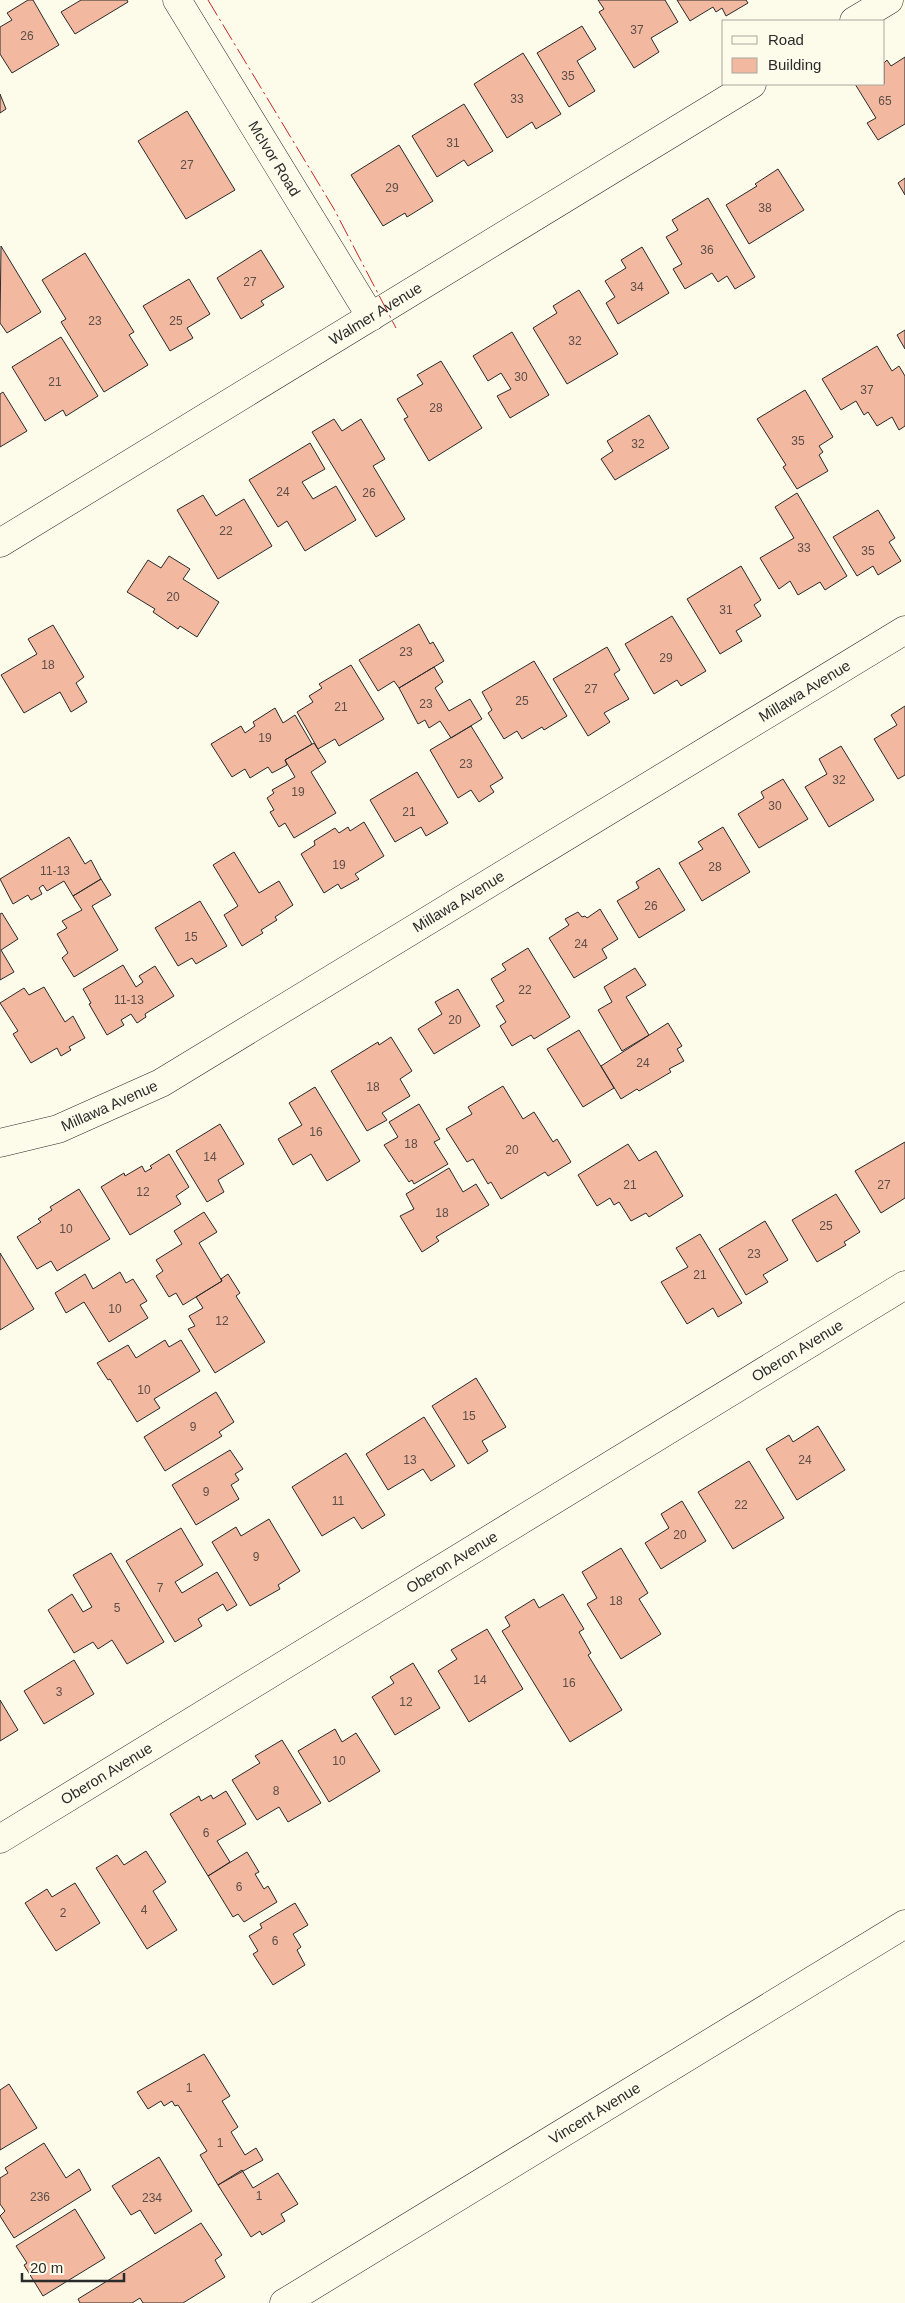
<svg xmlns="http://www.w3.org/2000/svg" width="905" height="2303" font-family="Helvetica,sans-serif">
  <rect width="100%" height="100%" fill="#fdfbea"/>
  <path fill="#f2b8a0" stroke="#2b2b2b" d="M28 0H33L59 45 12 73 0 54V27L12 20 7 13Z
    M81 0H127L128 2 75 34 61 12Z
    M598 0H665L678 22 651 38 659 52 634 68 599 12 604 9Z
    M677 0H746L748 3 726 16 722 8 716 12 713 7 690 21Z
    M582 26 596 49 577 61 595 91 569 107 537 53Z
    M523 53 561 114 536 129 532 122 507 138 474 84Z
    M905 57V124L878 140 867 123 876 118 855 84H884V63L887 60 891 66Z
    M0 94 6 109 0 113Z
    M464 104 493 151 468 166 464 160 437 177 412 136Z
    M187 111 235 190 186 219 138 141Z
    M399 145 433 201 407 217 405 213 383 226 351 175Z
    M778 169 804 210 749 244 726 205 757 186 755 184Z
    M905 178V195L898 183Z
    M708 198 755 277 735 289 727 276 718 282 712 273 685 289 673 269 682 264 666 237 678 230 672 220Z
    M1 246 41 312 7 333 0 323Z
    M642 247 669 293 618 324 606 303 615 297 605 281 626 268 621 260Z
    M261 250 284 287 261 301 264 305 241 319 217 278Z
    M85 253 134 332 129 335 148 365 104 392 61 322 66 319 42 280Z
    M189 279 210 314 187 328 193 338 170 351 143 306Z
    M579 290 618 354 567 384 533 328 557 313 553 306Z
    M905 330V349L897 335Z
    M512 332 549 395 510 418 497 396 511 389 501 373 488 381 473 356Z
    M61 337 98 396 66 416 63 410 45 421 12 367Z
    M877 346 892 371 899 366 905 376V426L899 430 892 417 877 426 868 412 864 415 856 401 841 410 822 379Z
    M441 361 482 428 429 461 404 419 408 417 397 399 423 384 417 375Z
    M805 390 833 437 819 446 823 452 819 455 828 471 797 489 783 467 786 465 757 419Z
    M3 392 27 431 0 447V394Z
    M649 415 669 448 615 480 601 459 613 451 607 441Z
    M334 419 342 431 361 419 385 459 373 466 405 519 376 537 312 432Z
    M310 443 325 469 302 482 313 499 336 486 356 520 305 551 287 521 278 527 249 480Z
    M797 493 847 576 825 590 820 582 798 595 790 581 779 589 760 558 794 538 775 507Z
    M203 495 216 516 244 499 272 546 218 579 177 510Z
    M878 510 895 538 889 542 901 561 878 575 873 566 857 576 833 537Z
    M169 556 190 569 183 579 219 602 197 637 180 626 178 629 153 612 155 609 127 592 148 560 161 568Z
    M741 566 761 600 754 605 761 616 736 631 742 641 720 654 687 599Z
    M672 616 706 671 681 686 677 680 654 694 625 644Z
    M419 624 430 644 433 642 444 661 399 688 394 681 378 691 359 660Z
    M53 625 84 677 76 683 87 702 71 712 60 692 24 713 1 675 37 654 28 639Z
    M607 647 620 670 614 674 629 699 604 713 610 722 588 736 553 679Z
    M534 661 567 716 544 730 542 727 522 739 517 731 504 739 488 713 492 710 482 692Z
    M351 665 384 719 339 746 335 739 318 749 297 712 313 702 309 696 322 688 319 684Z
    M434 667 443 682 435 688 449 711 470 699 482 719 451 738 440 721 429 728 425 720 418 724 399 688Z
    M905 706V775L898 779 874 739 897 725 891 715Z
    M275 708 283 723 295 715 312 744 285 760 287 765 272 773 268 767 250 778 245 769 232 777 211 744 241 726 245 733 255 726 253 722Z
    M471 726 503 778 490 786 494 792 479 802 471 790 458 798 430 750Z
    M314 743 326 762 311 772 336 813 294 838 285 823 279 827 270 812 274 810 267 798 274 793 272 790 295 777 285 760Z
    M841 746 874 800 829 827 805 787 827 774 819 759Z
    M417 772 448 823 426 836 421 827 395 842 370 800Z
    M783 779 808 819 759 848 738 814 764 798 761 792Z
    M364 822 384 856 355 874 359 879 341 889 338 884 324 893 301 854 315 845 314 841 335 828 339 833 348 827 350 831Z
    M723 827 750 872 702 901 679 863 703 849 698 842Z
    M69 837 85 864 91 860 101 879 73 896 64 881 47 891 43 885 39 888 42 894 31 900 28 895 13 904 0 879Z
    M234 852 259 893 279 881 293 905 275 917 277 920 261 930 263 933 242 946 224 915 238 906 213 865Z
    M659 868 685 910 639 938 617 901 639 888 636 882Z
    M101 879 111 895 92 906 118 950 74 977 62 958 68 953 57 934 67 928 62 921 82 910 73 896Z
    M200 901 227 946 196 964 192 958 178 966 155 928Z
    M600 909 618 939 602 949 607 958 574 978 549 938 569 925 565 919 578 912 582 917 585 916 587 918Z
    M2 913 18 939 1 950 14 972 0 980V914Z
    M528 948 570 1017 534 1039 531 1035 512 1046 500 1026 506 1022 496 1006 504 1001 491 979 506 970 502 964Z
    M123 965 136 987 143 982 139 976 155 966 174 996 145 1014 146 1017 137 1023 131 1014 121 1020 124 1025 107 1035 89 1004 91 1003 83 989Z
    M635 968 646 985 626 997 649 1035 622 1051 598 1010 612 1002 604 987Z
    M44 987 65 1022 73 1016 85 1038 69 1047 71 1050 61 1056 57 1048 31 1063 13 1034 18 1031 0 1003 24 988 29 995Z
    M458 989 480 1026 434 1054 418 1029 442 1014 435 1002Z
    M668 1023 682 1046 677 1049 684 1061 669 1069 671 1072 639 1091 637 1089 621 1099 601 1066Z
    M579 1030 614 1088 583 1107 547 1049Z
    M391 1037 412 1071 400 1079 410 1096 382 1113 387 1120 367 1131 331 1071 378 1042 379 1045Z
    M503 1086 523 1119 534 1112 553 1142 557 1139 571 1162 548 1176 545 1172 501 1199 491 1182 488 1184 473 1159 467 1162 446 1129 472 1114 468 1107Z
    M315 1087 360 1161 327 1181 311 1154 293 1165 278 1139 302 1125 289 1103Z
    M419 1104 440 1139 434 1142 448 1164 414 1184 412 1180 409 1182 384 1145 398 1137 389 1122Z
    M220 1124 244 1164 218 1180 224 1192 207 1202 176 1151Z
    M905 1142V1198L881 1213 855 1171Z
    M628 1144 639 1161 656 1151 683 1196 649 1217 646 1213 631 1221 619 1202 614 1205 610 1198 597 1206 578 1175Z
    M169 1154 189 1187 176 1196 181 1204 130 1235 101 1187 124 1173 125 1176 142 1166 145 1172 152 1168 150 1166Z
    M449 1168 463 1192 476 1184 489 1205 436 1237 439 1241 422 1252 400 1216 414 1209 406 1194Z
    M79 1189 110 1239 57 1271 51 1261 37 1269 17 1237 41 1222 38 1219 52 1210 50 1207Z
    M836 1194 860 1232 844 1242 846 1245 817 1262 792 1220Z
    M204 1212 217 1232 199 1243 222 1281 183 1305 176 1293 169 1297 156 1276 163 1271 156 1260 182 1244 174 1231Z
    M765 1221 788 1260 763 1275 768 1282 746 1295 719 1249Z
    M700 1234 742 1303 718 1317 713 1308 687 1324 661 1282 688 1267 676 1248Z
    M0 1253 34 1309 0 1330Z
    M120 1272 126 1283 133 1279 147 1301 140 1305 148 1318 109 1342 84 1302 66 1313 55 1293 85 1274 93 1289Z
    M228 1274 240 1293 236 1296 265 1342 215 1373 188 1329 195 1326 189 1316 203 1308 196 1297 222 1281 221 1279Z
    M165 1340 169 1347 181 1340 200 1371 154 1399 160 1408 137 1422 110 1379 108 1380 97 1363 128 1345 136 1358Z
    M476 1378 506 1427 482 1441 488 1451 468 1464 432 1406Z
    M216 1392 234 1422 219 1432 222 1436 165 1471 144 1437Z
    M424 1417 455 1466 431 1481 423 1469 388 1490 366 1454Z
    M818 1426 845 1470 797 1500 766 1449 789 1435 793 1442Z
    M230 1450 243 1469 235 1474 239 1480 231 1485 239 1499 196 1525 172 1485Z
    M346 1453 385 1515 362 1529 354 1517 322 1536 292 1487Z
    M749 1461 784 1518 733 1549 698 1492Z
    M682 1501 706 1541 661 1569 645 1543 669 1528 661 1514Z
    M269 1519 300 1571 278 1585 280 1589 250 1606 212 1542 236 1527 241 1536Z
    M181 1528 203 1565 175 1582 182 1593 217 1572 237 1605 227 1611 223 1604 198 1619 202 1626 175 1642 126 1561Z
    M621 1548 648 1593 639 1599 661 1634 621 1659 587 1604 597 1598 582 1572Z
    M111 1553 164 1642 127 1664 112 1640 98 1649 93 1642 74 1653 48 1610 72 1594 83 1612 92 1607 73 1575Z
    M563 1594 584 1629 579 1632 591 1653 588 1655 622 1710 570 1742 502 1631 510 1626 505 1617 534 1599 539 1608Z
    M487 1629 523 1689 469 1722 438 1671 457 1659 451 1650Z
    M74 1660 94 1694 44 1724 24 1691Z
    M413 1663 440 1708 395 1735 372 1697 394 1683 390 1677Z
    M0 1700 18 1730 0 1741Z
    M335 1729 342 1742 356 1733 380 1771 329 1802 298 1751Z
    M282 1740 321 1803 288 1822 279 1807 257 1820 232 1780 260 1763 255 1756Z
    M226 1791 246 1824 217 1841 230 1862 208 1876 170 1814 199 1796 201 1801 211 1795 213 1799Z
    M146 1851 166 1882 153 1891 177 1930 147 1949 96 1868 117 1855 124 1865Z
    M247 1852 259 1872 255 1874 264 1889 268 1886 277 1902 244 1922 238 1914 233 1917 208 1876Z
    M75 1883 100 1923 56 1951 25 1903 47 1889 52 1897Z
    M295 1903 308 1925 293 1934 301 1947 297 1950 305 1965 273 1985 253 1954 258 1951 249 1936 262 1928 260 1924Z
    M204 2054 230 2096 222 2101 238 2127 231 2132 245 2155 256 2148 263 2160 218 2185 200 2155 207 2151 178 2105 175 2106 172 2101 164 2106 161 2101 148 2109 137 2092Z
    M9 2084 37 2128 0 2150V2090Z
    M44 2143 66 2178 79 2169 91 2190 14 2238 0 2216 5 2211 0 2204V2178L8 2173 5 2168Z
    M159 2157 192 2211 155 2234 140 2210 131 2215 112 2186Z
    M242 2170 253 2188 278 2173 298 2204 281 2214 285 2221 262 2235 260 2231 251 2237 218 2185Z
    M75 2209 105 2258 43 2296 24 2265 27 2263 16 2246Z
    M201 2223 222 2255 215 2260 225 2277 183 2303H143L140 2298 132 2303H80L78 2299Z"/>
  <g fill="none" stroke-linecap="round" stroke-linejoin="round">
    <defs>
      <g id="street">
        <path id="s1" d="M177 0 371 317"/>
        <path d="M854 21 889 0"/>
        <path id="s2" d="M0 543 752 84"/>
        <path id="s3" d="M0 1143 58 1129 161 1083 905 630"/>
        <path id="s4" d="M0 1839 905 1285"/>
        <path id="s5" d="M284 2303 905 1924"/>
      </g>
    </defs>
    <use href="#street" stroke="#2b2b2b" stroke-width="29"/>
    <use href="#street" stroke="#fdfbea" stroke-width="28"/>
    <path stroke="#c62828" stroke-width="1" stroke-dasharray="18 4 2.5 4" stroke-linecap="butt" d="M208 0 334 209 396 328"/>
  </g>
  <g text-anchor="middle" stroke-width="4" stroke-linejoin="round" paint-order="stroke">
    <g font-size="12" fill="#5d4e48">
      <text x="637" y="34">37</text>
      <text x="27" y="40">26</text>
      <text x="568" y="80">35</text>
      <text x="517" y="103">33</text>
      <text x="885" y="105">65</text>
      <text x="453" y="147">31</text>
      <text x="187" y="169">27</text>
      <text x="392" y="192">29</text>
      <text x="765" y="212">38</text>
      <text x="707" y="254">36</text>
      <text x="250" y="286">27</text>
      <text x="637" y="291">34</text>
      <text x="95" y="325">23</text>
      <text x="176" y="325">25</text>
      <text x="575" y="345">32</text>
      <text x="521" y="381">30</text>
      <text x="55" y="386">21</text>
      <text x="867" y="394">37</text>
      <text x="436" y="412">28</text>
      <text x="798" y="445">35</text>
      <text x="638" y="448">32</text>
      <text x="283" y="496">24</text>
      <text x="369" y="497">26</text>
      <text x="226" y="535">22</text>
      <text x="804" y="552">33</text>
      <text x="868" y="555">35</text>
      <text x="173" y="601">20</text>
      <text x="726" y="614">31</text>
      <text x="406" y="656">23</text>
      <text x="666" y="662">29</text>
      <text x="48" y="669">18</text>
      <text x="591" y="693">27</text>
      <text x="522" y="705">25</text>
      <text x="426" y="708">23</text>
      <text x="341" y="711">21</text>
      <text x="265" y="742">19</text>
      <text x="466" y="768">23</text>
      <text x="839" y="784">32</text>
      <text x="298" y="796">19</text>
      <text x="775" y="810">30</text>
      <text x="409" y="816">21</text>
      <text x="339" y="869">19</text>
      <text x="715" y="871">28</text>
      <text x="55" y="875">11-13</text>
      <text x="651" y="910">26</text>
      <text x="191" y="941">15</text>
      <text x="581" y="948">24</text>
      <text x="525" y="994">22</text>
      <text x="129" y="1004">11-13</text>
      <text x="455" y="1024">20</text>
      <text x="643" y="1067">24</text>
      <text x="373" y="1091">18</text>
      <text x="316" y="1136">16</text>
      <text x="411" y="1148">18</text>
      <text x="512" y="1154">20</text>
      <text x="210" y="1161">14</text>
      <text x="630" y="1189">21</text>
      <text x="884" y="1189">27</text>
      <text x="143" y="1196">12</text>
      <text x="442" y="1217">18</text>
      <text x="826" y="1230">25</text>
      <text x="66" y="1233">10</text>
      <text x="754" y="1258">23</text>
      <text x="700" y="1279">21</text>
      <text x="115" y="1313">10</text>
      <text x="222" y="1325">12</text>
      <text x="144" y="1394">10</text>
      <text x="469" y="1420">15</text>
      <text x="193" y="1431">9</text>
      <text x="410" y="1464">13</text>
      <text x="805" y="1464">24</text>
      <text x="206" y="1496">9</text>
      <text x="338" y="1505">11</text>
      <text x="741" y="1509">22</text>
      <text x="680" y="1539">20</text>
      <text x="256" y="1561">9</text>
      <text x="160" y="1592">7</text>
      <text x="616" y="1605">18</text>
      <text x="117" y="1612">5</text>
      <text x="480" y="1684">14</text>
      <text x="569" y="1687">16</text>
      <text x="59" y="1696">3</text>
      <text x="406" y="1706">12</text>
      <text x="339" y="1765">10</text>
      <text x="276" y="1795">8</text>
      <text x="206" y="1837">6</text>
      <text x="239" y="1891">6</text>
      <text x="144" y="1914">4</text>
      <text x="63" y="1917">2</text>
      <text x="275" y="1945">6</text>
      <text x="189" y="2092">1</text>
      <text x="220" y="2147">1</text>
      <text x="259" y="2200">1</text>
      <text x="40" y="2201">236</text>
      <text x="152" y="2202">234</text>
    </g>
    <g font-size="15" fill="#2b2b2b" stroke="#fdfbea">
      <text dy="5" stroke="none"><textPath href="#s1" startOffset="186">McIvor Road</textPath></text>
      <text dy="5" stroke="none"><textPath href="#s2" startOffset="440">Walmer Avenue</textPath></text>
      <text dy="5" stroke="none"><textPath href="#s3" startOffset="926">Millawa Avenue</textPath></text>
      <text dy="5" stroke="none"><textPath href="#s3" startOffset="521">Millawa Avenue</textPath></text>
      <text dy="5" stroke="none"><textPath href="#s3" startOffset="116">Millawa Avenue</textPath></text>
      <text dy="5" stroke="none"><textPath href="#s4" startOffset="935">Oberon Avenue</textPath></text>
      <text dy="5" stroke="none"><textPath href="#s4" startOffset="530">Oberon Avenue</textPath></text>
      <text dy="5" stroke="none"><textPath href="#s4" startOffset="125">Oberon Avenue</textPath></text>
      <text dy="5" stroke="none"><textPath href="#s5" startOffset="364">Vincent Avenue</textPath></text>
    </g>
  </g>
  <rect x="722" y="20" width="162" height="65" fill="#fdfbea" stroke="#a9a89e"/>
  <rect x="732" y="36" width="25" height="8" fill="#fdfbea" stroke="#a9a89e"/>
  <text x="768" y="45" font-size="15" fill="#2b2b2b">Road</text>
  <rect x="732" y="58" width="25" height="15" fill="#f2b8a0" stroke="#a9a89e"/>
  <text x="768" y="70" font-size="15" fill="#2b2b2b">Building</text>
  <path d="M22 2273v8h102v-8" fill="none" stroke="#2b2b2b" stroke-width="2.5"/>
  <text x="30" y="2273" font-size="15" fill="#2b2b2b" stroke="#fdfbea" stroke-width="4" paint-order="stroke">20 m</text>
</svg>
